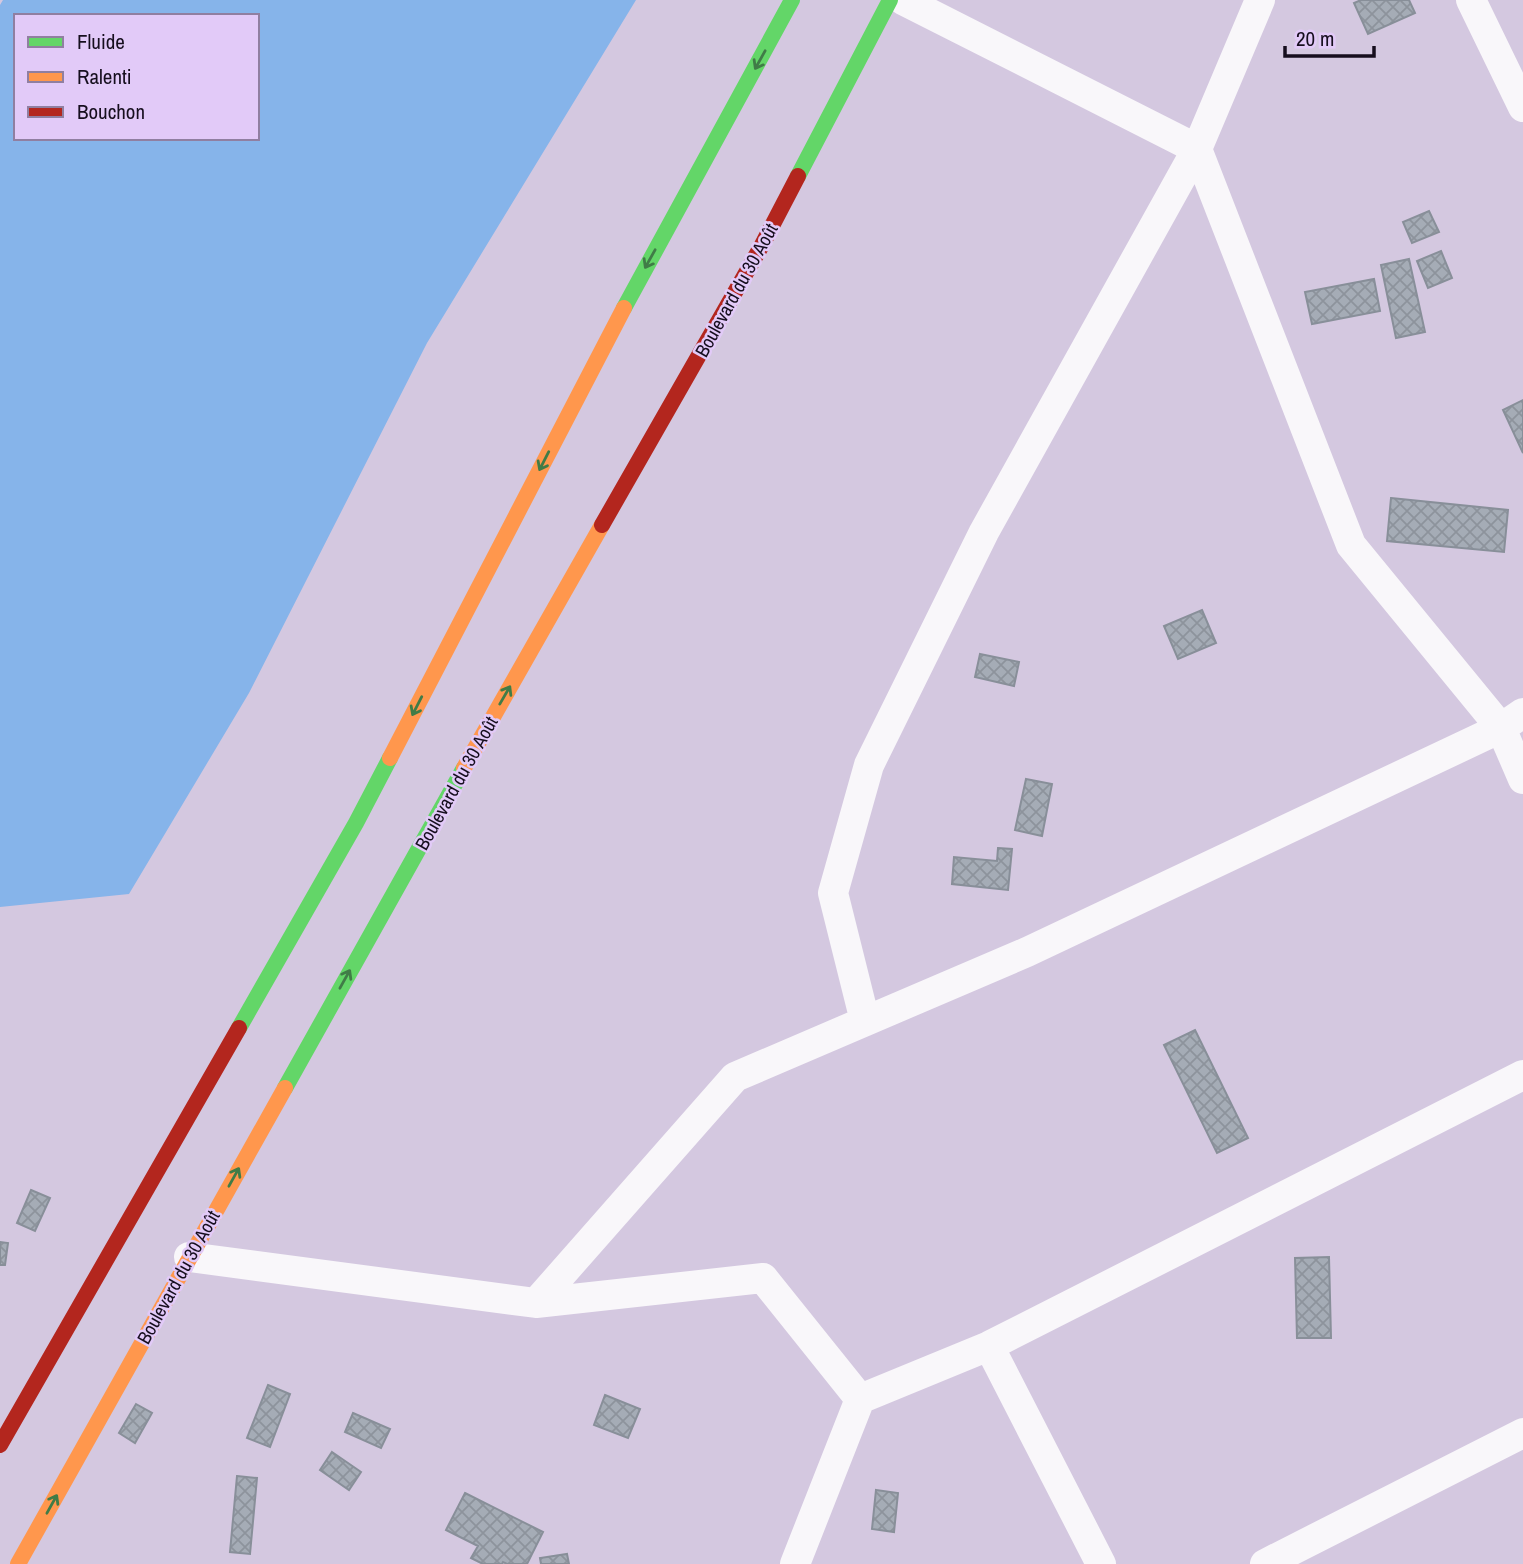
<svg xmlns="http://www.w3.org/2000/svg" width="1523" height="1564" font-family="'Archivo Narrow',sans-serif">
<style>
.water{fill:#86b4ea;fill-rule:evenodd}
.building{fill:url(#building-cross-hatch);stroke:#888f99;stroke-width:2}
.lines{fill:none;stroke-linecap:round;stroke-linejoin:round}
.street{stroke:#f9f7fa;stroke-width:30}
.fast{stroke:#63d668;stroke-width:16}
.slow{stroke:#ff974d;stroke-width:16}
.jam{stroke:#b3261e;stroke-width:16}
.oneway{stroke:#407c47}
.labels{text-anchor:middle;dominant-baseline:central;stroke-width:5;stroke-linejoin:round;paint-order:stroke}
.street-label{font-size:19px;fill:#160e1e;stroke:#e2caf8}
</style>
<defs>
<pattern id="building-cross-hatch" width="8" height="8" patternUnits="userSpaceOnUse" patternTransform="scale(1.75)"><rect width="8" height="8" fill="#a5acb6"/><path d="M0 0l8 8M0 8l8-8" fill="none" stroke="#8d939c"/></pattern>
</defs>
<rect width="100%" height="100%" fill="#d4c8e0"/>
<!-- water -->
<path class="water" d="M3 0H636L427 343 249 693 129 894 0 907V5ZM16 16H257V138H16Z"/>
<!-- building -->
<path class="building" d="M1361 0H1409L1415 13 1368 34 1354 3Z
M1429 211 1439 232 1412 243 1403 222Z
M1441 251 1452 278 1428 288 1417 261Z
M1409 259 1425 332 1396 338 1381 265Z
M1374 279 1380 311 1312 324 1305 292Z
M1523 400V453L1503 410Z
M1391 498 1508 510 1504 552 1387 541Z
M1202 610 1216 643 1178 659 1164 626Z
M980 654 1019 662 1014 686 975 677Z
M1026 779 1052 784 1042 836 1015 830Z
M998 848 1012 849 1008 890 952 884 954 857 997 861Z
M1195 1030 1248 1138 1217 1153 1164 1045Z
M31 1190 50 1198 35 1231 17 1223Z
M0 1242 8 1243 5 1265H0Z
M1329 1257 1331 1338H1297L1295 1258Z
M268 1385 290 1394 270 1447 247 1438Z
M605 1395 640 1409 628 1438 594 1425Z
M136 1404 152 1413 135 1443 119 1433Z
M353 1413 390 1429 381 1448 345 1432Z
M332 1452 361 1472 349 1490 320 1470Z
M237 1476 257 1478 250 1554 230 1552Z
M876 1490 898 1493 894 1532 872 1529Z
M465 1493 543 1532 527 1564H507L503 1562 502 1564H483L471 1558 478 1546 446 1530Z
M567 1554 569 1564H541L540 1558Z"/>
<g class="lines">
<!-- street -->
<path class="street" d="M903 0 1197 149 1351 545 1501 728 1523 779
M1471 0 1523 107
M865 1021 833 893 869 765 984 532 1197 149 1260 0
M189 1257 536 1303 735 1077 1027 952 1501 728 1523 713
M536 1303 763 1278 860 1399 795 1564
M989 1346 1101 1564
M860 1399 989 1346 1523 1075
M1265 1564 1523 1433"/>
<!-- fast -->
<path class="fast" d="M798 176 890 0
M624 308 792 0
M239 1028 356 823 390 758
M285 1088 464 768"/>
<!-- slow -->
<path class="slow" d="M390 758 624 308
M464 768 602 525
M18 1564 285 1088"/>
<!-- jam -->
<path class="jam" d="M602 525 762 245 798 176
M0 1445 239 1028"/>
</g>
<!-- one-way arrows -->
<defs><path id="oneway-shaft" d="M-6 0H5M1.5-3L5.5 0L1.5 3" fill="none" stroke-width="1.6" stroke-linecap="round" stroke-linejoin="round" transform="scale(1.75)"/></defs>
<g class="oneway">
<use href="#oneway-shaft" transform="translate(760 60) rotate(119)"/>
<use href="#oneway-shaft" transform="translate(650 259) rotate(119)"/>
<use href="#oneway-shaft" transform="translate(544 461) rotate(117)"/>
<use href="#oneway-shaft" transform="translate(505 695) rotate(-60)"/>
<use href="#oneway-shaft" transform="translate(417 706) rotate(117)"/>
<use href="#oneway-shaft" transform="translate(345 979) rotate(-61)"/>
<use href="#oneway-shaft" transform="translate(234 1177) rotate(-61)"/>
<use href="#oneway-shaft" transform="translate(52 1504) rotate(-61)"/>
</g>
<g class="labels">
<!-- street labels -->
<g class="street-label">
<text transform="translate(736 290) rotate(-61)">Boulevard du 30 Août</text>
<text transform="translate(456 783) rotate(-61)">Boulevard du 30 Août</text>
<text transform="translate(178 1277) rotate(-61)">Boulevard du 30 Août</text>
</g>
</g>
<!-- legend -->
<rect x="14" y="14" width="245" height="126" fill="#e2caf8" stroke="#907fa1" stroke-width="2"/>
<rect x="28" y="37" width="35" height="10" fill="#63d668" stroke="#907fa1" stroke-width="2"/>
<text x="77" y="49" font-size="21" fill="#160e1e">Fluide</text>
<rect x="28" y="72" width="35" height="10" fill="#ff974d" stroke="#907fa1" stroke-width="2"/>
<text x="77" y="84" font-size="21" fill="#160e1e">Ralenti</text>
<rect x="28" y="107" width="35" height="10" fill="#b3261e" stroke="#907fa1" stroke-width="2"/>
<text x="77" y="119" font-size="21" fill="#160e1e">Bouchon</text>
<!-- scale -->
<path d="M1285 46v10h89v-10" fill="none" stroke="#160e1e" stroke-width="3.5"/>
<text x="1296" y="46" font-size="21" fill="#160e1e" stroke="#e2caf8" stroke-width="5" paint-order="stroke">20 m</text>
</svg>
